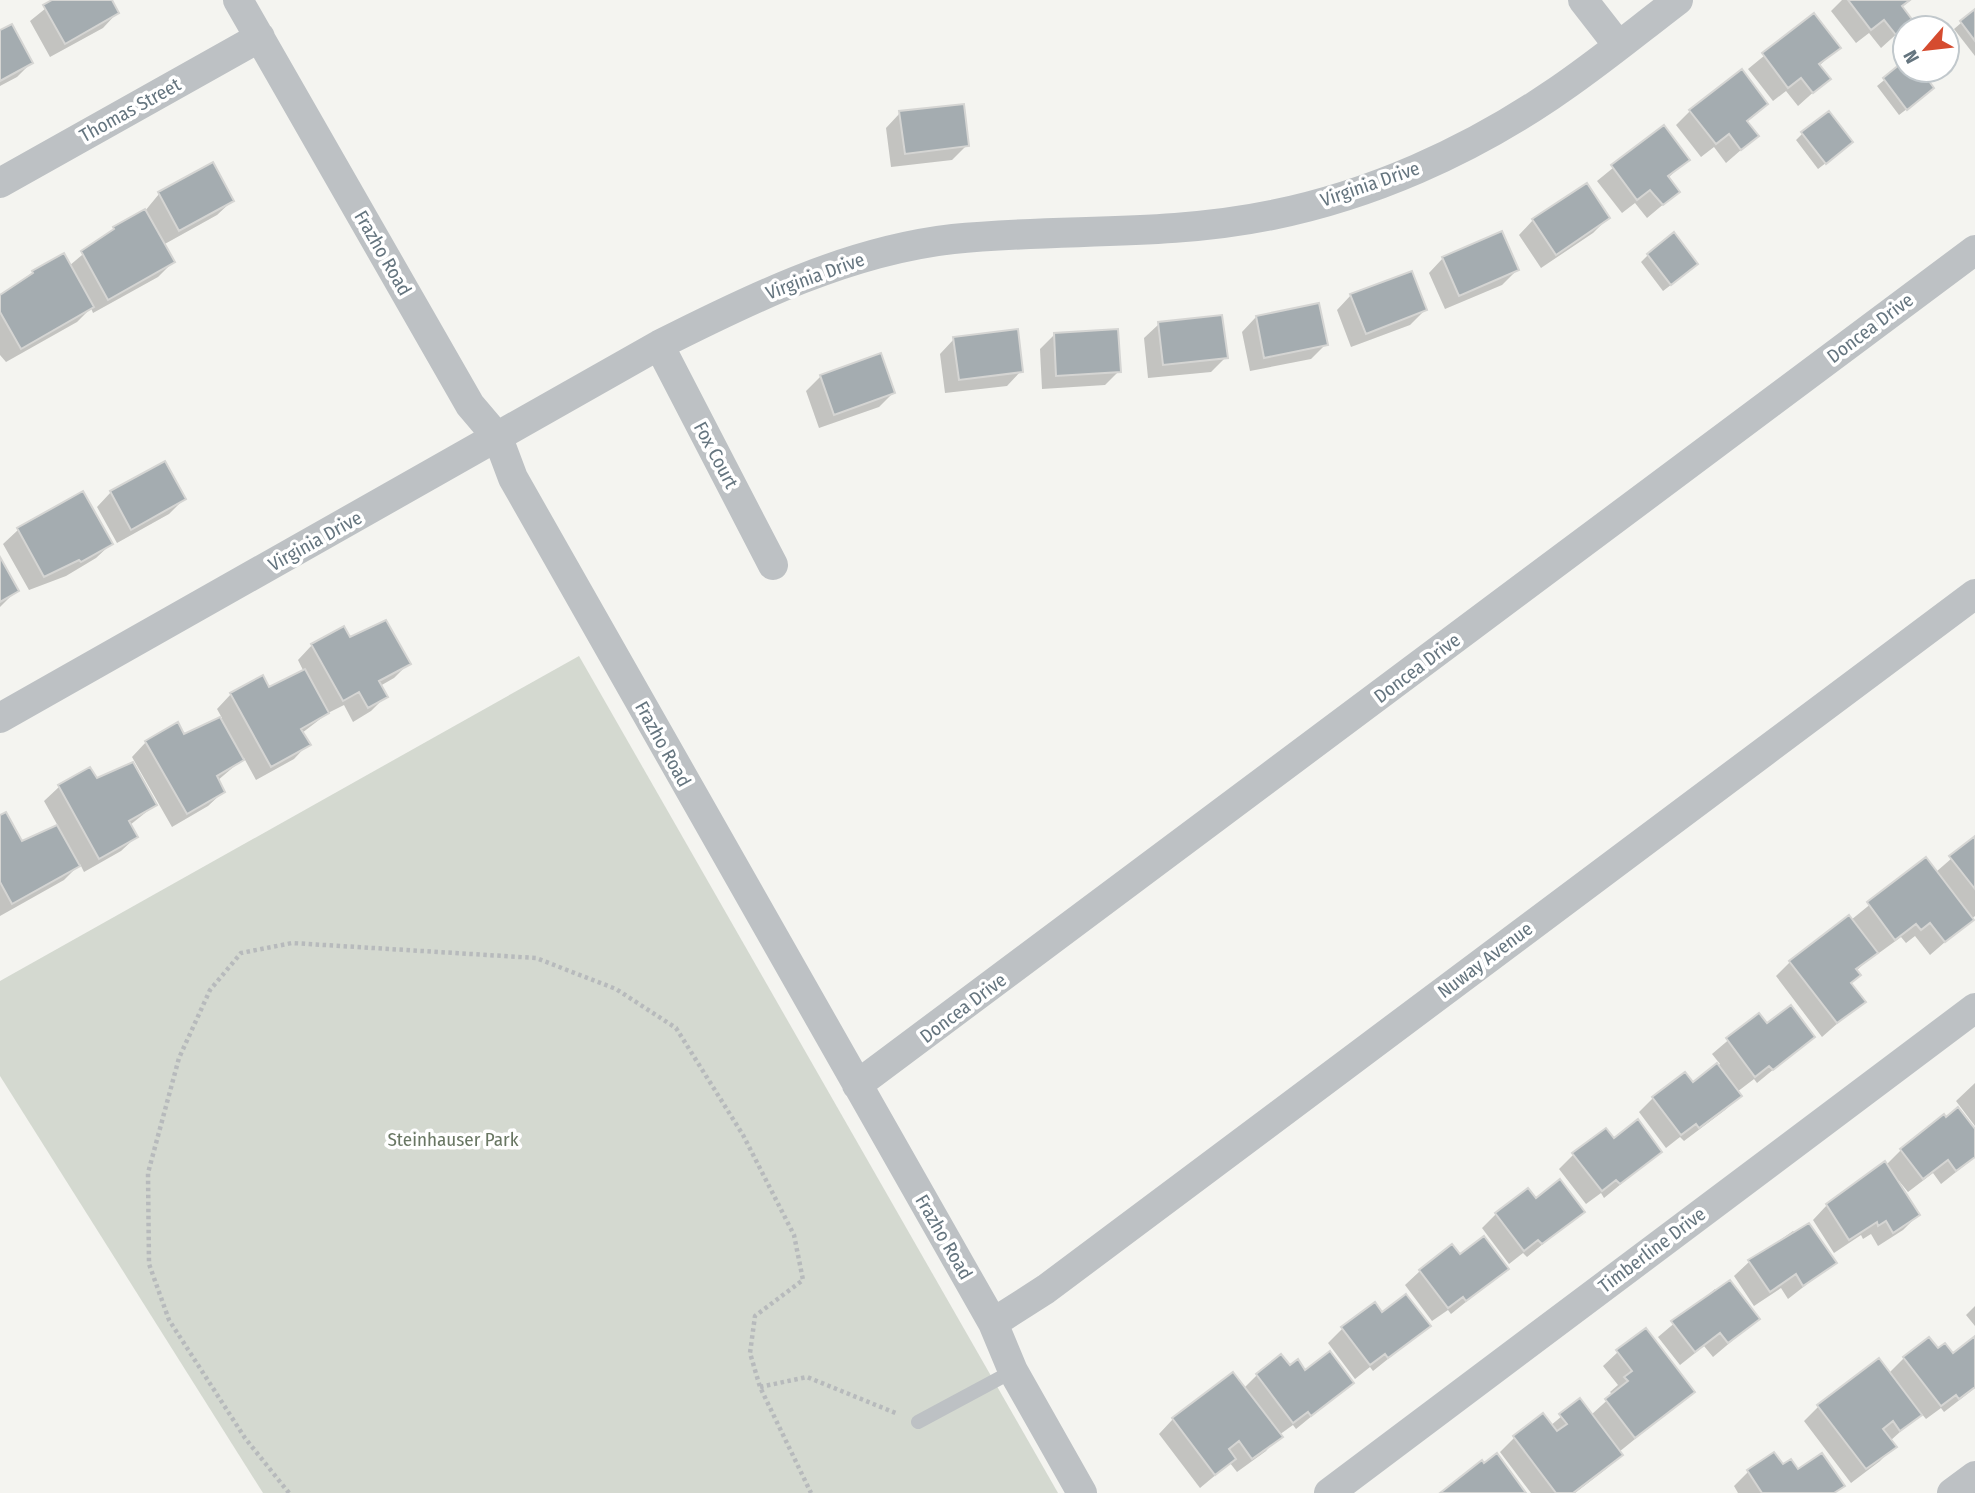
<svg xmlns="http://www.w3.org/2000/svg" width="1975" height="1493" font-family="'Fira Sans Condensed',sans-serif">
<style>
.green{fill:#d4d9d0}
.shadow{fill:#0003}
.building{fill:#a4acb0;stroke:#d5d5d3;stroke-width:2}
.lines{fill:none;stroke-linecap:round;stroke-linejoin:round}
.path{stroke:#b7babc;stroke-width:4.5;stroke-dasharray:3.5 3.5;stroke-linecap:butt}
.lane{stroke:#bdc1c4;stroke-width:14}
.street{stroke:#bdc1c4;stroke-width:30}
.labels{text-anchor:middle;dominant-baseline:central;stroke-width:7;stroke-linejoin:round;paint-order:stroke}
.street-label{font-size:19px;fill:#65757f;stroke:#fff}
.park-label{font-size:19px;fill:#697763;stroke:#fff}
</style>
<rect width="100%" height="100%" fill="#f4f4f0"/>
<!-- green -->
<path class="green" d="M579 656 1058 1493H263L0 1076V981Z"/>
<!-- shadow -->
<path class="shadow" d="M56 0H110L117 13 103 28 50 57 30 21Z
M1842 0H1911L1901 8 1911 21 1881 48 1869 33 1856 43 1831 11Z
M1975 11V56L1954 29Z
M1814 15 1839 47 1819 66 1828 79 1798 106 1786 91 1773 101 1748 69Z
M0 32 31 63 17 77 0 86Z
M1905 63V70H1919L1925 95 1899 115 1877 86Z
M1766 104 1746 123 1757 136 1726 163 1714 147 1701 157 1676 125 1690 111Z
M900 113 967 145 952 160 891 167 886 128Z
M1663 127 1688 159 1668 178 1678 192 1647 218 1635 203 1622 213 1597 181Z
M1802 134 1844 149 1818 169 1796 140Z
M212 165 232 201 217 215 163 245 173 262 158 277 93 313 91 308 77 322 6 362 0 355V297L33 272 63 255 69 266 114 228 145 211 159 194Z
M1608 218 1593 233 1541 268 1519 235 1533 220Z
M1648 255 1689 271 1663 291 1641 262Z
M1443 258 1517 270 1502 285 1445 309 1429 273Z
M1351 295 1425 310 1410 325 1351 347 1337 310Z
M1256 317 1326 344 1311 359 1250 371 1242 332Z
M1159 324 1226 357 1211 372 1148 378 1144 338Z
M1054 335 1119 371 1105 385 1042 389 1040 349Z
M954 339 1021 371 1007 386 945 393 940 354Z
M821 376 893 393 879 407 819 428 806 391Z
M111 492 184 499 169 514 117 543 97 507Z
M82 493 111 544 96 558 66 576 29 590 3 544 18 530Z
M0 561 16 591 0 607Z
M350 639 408 664 394 678 380 686 386 696 371 711 353 722 344 705 328 713 302 733 308 744 294 759 256 780 244 758 217 781 223 792 208 806 172 827 132 757 146 742 184 736 222 718 217 709 231 694 268 689 304 672 298 660 312 645Z
M89 769 96 781 155 805 130 825 136 837 121 851 84 872 80 864 64 880 0 916V817L21 844 58 826 44 801 59 787Z
M1975 838V916L1930 955 1915 936 1906 943 1901 937 1879 953 1877 951 1856 971 1850 984 1863 1001 1822 1037 1776 976 1790 962 1851 920 1926 859 1936 872Z
M1758 1015 1767 1026 1813 1037 1757 1083 1754 1079 1737 1092 1740 1096 1725 1110 1684 1141 1680 1137 1666 1148 1639 1112 1653 1098 1693 1084 1720 1064 1712 1054Z
M1975 1083V1126L1956 1101Z
M1975 1132V1157L1941 1184 1933 1173 1908 1192 1899 1181 1897 1183 1918 1215 1903 1230 1878 1246 1871 1234 1863 1239 1861 1235 1834 1253 1813 1220 1827 1205 1886 1165 1901 1150Z
M1614 1140 1660 1152 1604 1198 1601 1193 1586 1204 1559 1169 1574 1154Z
M1536 1200 1582 1212 1527 1257 1523 1253 1509 1264 1482 1228 1496 1214Z
M1793 1231 1834 1263 1788 1299 1781 1288 1754 1306 1734 1276 1749 1262Z
M1460 1257 1507 1269 1451 1314 1448 1310 1432 1321 1405 1285 1420 1271Z
M1715 1289 1758 1319 1713 1357 1704 1346 1680 1365 1658 1337Z
M1975 1306V1326L1966 1315Z
M1382 1315 1429 1326 1373 1371 1370 1367 1355 1379 1328 1343 1343 1328Z
M1975 1338V1388L1944 1412 1941 1408 1926 1419 1921 1413 1890 1441 1894 1446 1880 1461 1851 1483 1804 1421 1819 1406 1888 1374 1904 1358 1938 1351 1953 1355Z
M1618 1352 1693 1392 1619 1452 1621 1455 1606 1469 1575 1493H1531L1500 1452 1514 1438 1550 1426 1580 1401 1591 1415 1613 1395 1610 1392 1618 1385 1603 1366Z
M1290 1368 1352 1383 1296 1429 1293 1425 1279 1435 1266 1451 1237 1472 1230 1463 1200 1488 1159 1434 1173 1419 1244 1388 1257 1375Z
M1782 1466 1797 1472 1842 1486 1835 1493H1738L1734 1486 1748 1472Z"/>
<!-- building -->
<path class="building" d="M52 0H112L119 13 65 44 43 5Z
M1848 0H1910L1902 6 1914 22 1896 35 1884 20 1871 30Z
M1975 9V41L1960 21Z
M1814 13 1841 48 1819 64 1831 79 1813 93 1801 78 1788 88 1762 53Z
M12 24 33 63 0 81V30Z
M1905 60V70H1921L1934 88 1907 110 1883 78Z
M1742 69 1768 104 1747 121 1759 136 1741 150 1729 134 1716 144 1689 110Z
M964 104 969 146 905 154 899 111Z
M1829 111 1853 142 1826 164 1801 132Z
M1664 125 1690 160 1668 176 1680 192 1663 205 1650 190 1637 200 1611 165Z
M213 162 234 201 179 231 158 192Z
M1587 183 1610 218 1556 255 1532 219Z
M145 209 175 262 108 300 81 251 114 229 113 227Z
M1502 231 1519 270 1459 296 1442 257Z
M1674 232 1698 264 1671 285 1647 254Z
M64 253 94 307 21 349 0 312V295L33 273 32 271Z
M1412 271 1427 310 1366 334 1350 294Z
M1319 303 1328 345 1264 358 1256 316Z
M1222 315 1228 358 1163 365 1158 322Z
M1018 329 1023 372 959 380 953 337Z
M1118 329 1121 372 1056 376 1054 333Z
M881 353 895 393 834 415 820 375Z
M165 461 186 499 131 530 110 491Z
M83 491 113 544 81 562 79 560 44 577 17 528Z
M0 557 19 591 0 602Z
M386 620 411 664 379 681 388 697 368 708 359 692 343 701 311 644 344 626 350 637Z
M305 669 329 713 301 729 311 745 271 767 230 693 263 675 269 687Z
M220 717 244 760 217 776 225 792 187 814 145 741 178 722 184 734Z
M133 762 157 805 129 821 138 837 99 859 58 785 90 767 97 778Z
M6 812 22 841 57 825 80 866 12 904 0 882V815Z
M1975 836V889L1949 856Z
M1926 857 1974 920 1945 942 1930 923 1921 930 1916 924 1895 940 1867 902Z
M1849 915 1878 953 1856 969 1861 975 1851 983 1866 1002 1837 1023 1789 961Z
M1791 1005 1815 1037 1773 1070 1769 1066 1755 1077 1726 1038 1759 1013 1767 1023Z
M1717 1063 1742 1096 1699 1128 1696 1124 1681 1135 1652 1097 1685 1072 1693 1082Z
M1958 1107 1975 1129V1157L1956 1171 1948 1160 1923 1179 1900 1149 1944 1114 1946 1117Z
M1638 1119 1662 1152 1620 1184 1616 1180 1602 1191 1572 1153 1606 1128 1614 1138Z
M1885 1161 1920 1215 1893 1233 1886 1221 1878 1226 1877 1222 1849 1240 1826 1204Z
M1560 1179 1585 1212 1542 1244 1538 1240 1524 1251 1495 1213 1528 1188 1536 1198Z
M1809 1223 1837 1263 1803 1286 1796 1274 1770 1292 1748 1260Z
M1484 1236 1509 1269 1466 1301 1463 1297 1448 1308 1419 1270 1452 1244 1460 1254Z
M1730 1280 1760 1319 1728 1343 1720 1333 1695 1352 1671 1321Z
M1406 1294 1431 1326 1388 1358 1385 1354 1370 1365 1341 1327 1375 1302 1382 1312Z
M1646 1328 1695 1392 1635 1438 1605 1399 1628 1381 1624 1377 1632 1371 1616 1350Z
M1975 1336V1387L1959 1399 1956 1395 1941 1406 1903 1357 1929 1337 1938 1348 1945 1343 1953 1353Z
M1330 1351 1354 1383 1311 1416 1308 1412 1293 1423 1256 1374 1281 1354 1290 1365 1298 1359 1305 1370Z
M1879 1358 1922 1415 1900 1431 1893 1421 1883 1429 1897 1447 1866 1469 1817 1405Z
M1233 1372 1283 1437 1252 1459 1239 1441 1229 1449 1236 1459 1215 1475 1172 1418Z
M1580 1398 1623 1455 1573 1493H1556L1513 1436 1543 1413 1557 1431 1567 1424 1559 1414Z
M1774 1452 1783 1464 1791 1459 1798 1469 1822 1453 1845 1486 1834 1493H1762L1747 1470Z
M1497 1453 1526 1493H1440L1482 1460 1484 1463Z"/>
<g class="lines">
<!-- path -->
<path class="path" d="M760 1387 807 1377 898 1414
M289 1493 245 1438 169 1320 149 1264 148 1173 179 1058 210 990 241 953 292 943 536 958 616 989 676 1028 743 1135 794 1235 803 1280 755 1316 750 1353 760 1387 811 1493"/>
<!-- lane -->
<path class="lane" d="M918 1422 1013 1371"/>
<!-- street -->
<path class="street" d="M238 0 470 405 498 438 513 478 993 1323 1013 1371 1082 1493
M1583 0 1618 45
M0 183 260 37
M659 345 773 565
M0 718 659 345C752 298 848 251 953 239 1061 228 1166 237 1272 215 1371 195 1467 152 1550 96 1594 67 1636 32 1678 0
M857 1085 1975 250
M993 1323 1046 1289 1975 594
M1329 1493 1975 1008
M1952 1493 1975 1476"/>
</g>
<g class="labels">
<!-- street labels -->
<g class="street-label">
<text transform="translate(130 110) rotate(-29)">Thomas Street</text>
<text transform="translate(1370 184) rotate(-19)">Virginia Drive</text>
<text transform="translate(383 253) rotate(60)">Frazho Road</text>
<text transform="translate(815 276) rotate(-20)">Virginia Drive</text>
<text transform="translate(1870 328) rotate(-37)">Doncea Drive</text>
<text transform="translate(716 455) rotate(62)">Fox Court</text>
<text transform="translate(315 541) rotate(-29)">Virginia Drive</text>
<text transform="translate(1417 668) rotate(-37)">Doncea Drive</text>
<text transform="translate(663 744) rotate(61)">Frazho Road</text>
<text transform="translate(1485 960) rotate(-37)">Nuway Avenue</text>
<text transform="translate(963 1008) rotate(-37)">Doncea Drive</text>
<text transform="translate(944 1237) rotate(60)">Frazho Road</text>
<text transform="translate(1652 1250) rotate(-37)">Timberline Drive</text>
</g>
<!-- park labels -->
<g class="park-label">
<text x="453" y="1139">Steinhauser Park</text>
</g>
</g>
<!-- north arrow -->
<g transform="translate(1926 49) rotate(242)"><circle r="33" fill="#ffffff" stroke="#c1c8cc" stroke-width="2"/>
<path d="M0-5L12 26L0 18L-12 26Z" fill="#d54b2f"/>
<text y="-10" font-size="19" font-weight="bold" text-anchor="middle" fill="#65757f">N</text>
</g>
</svg>
